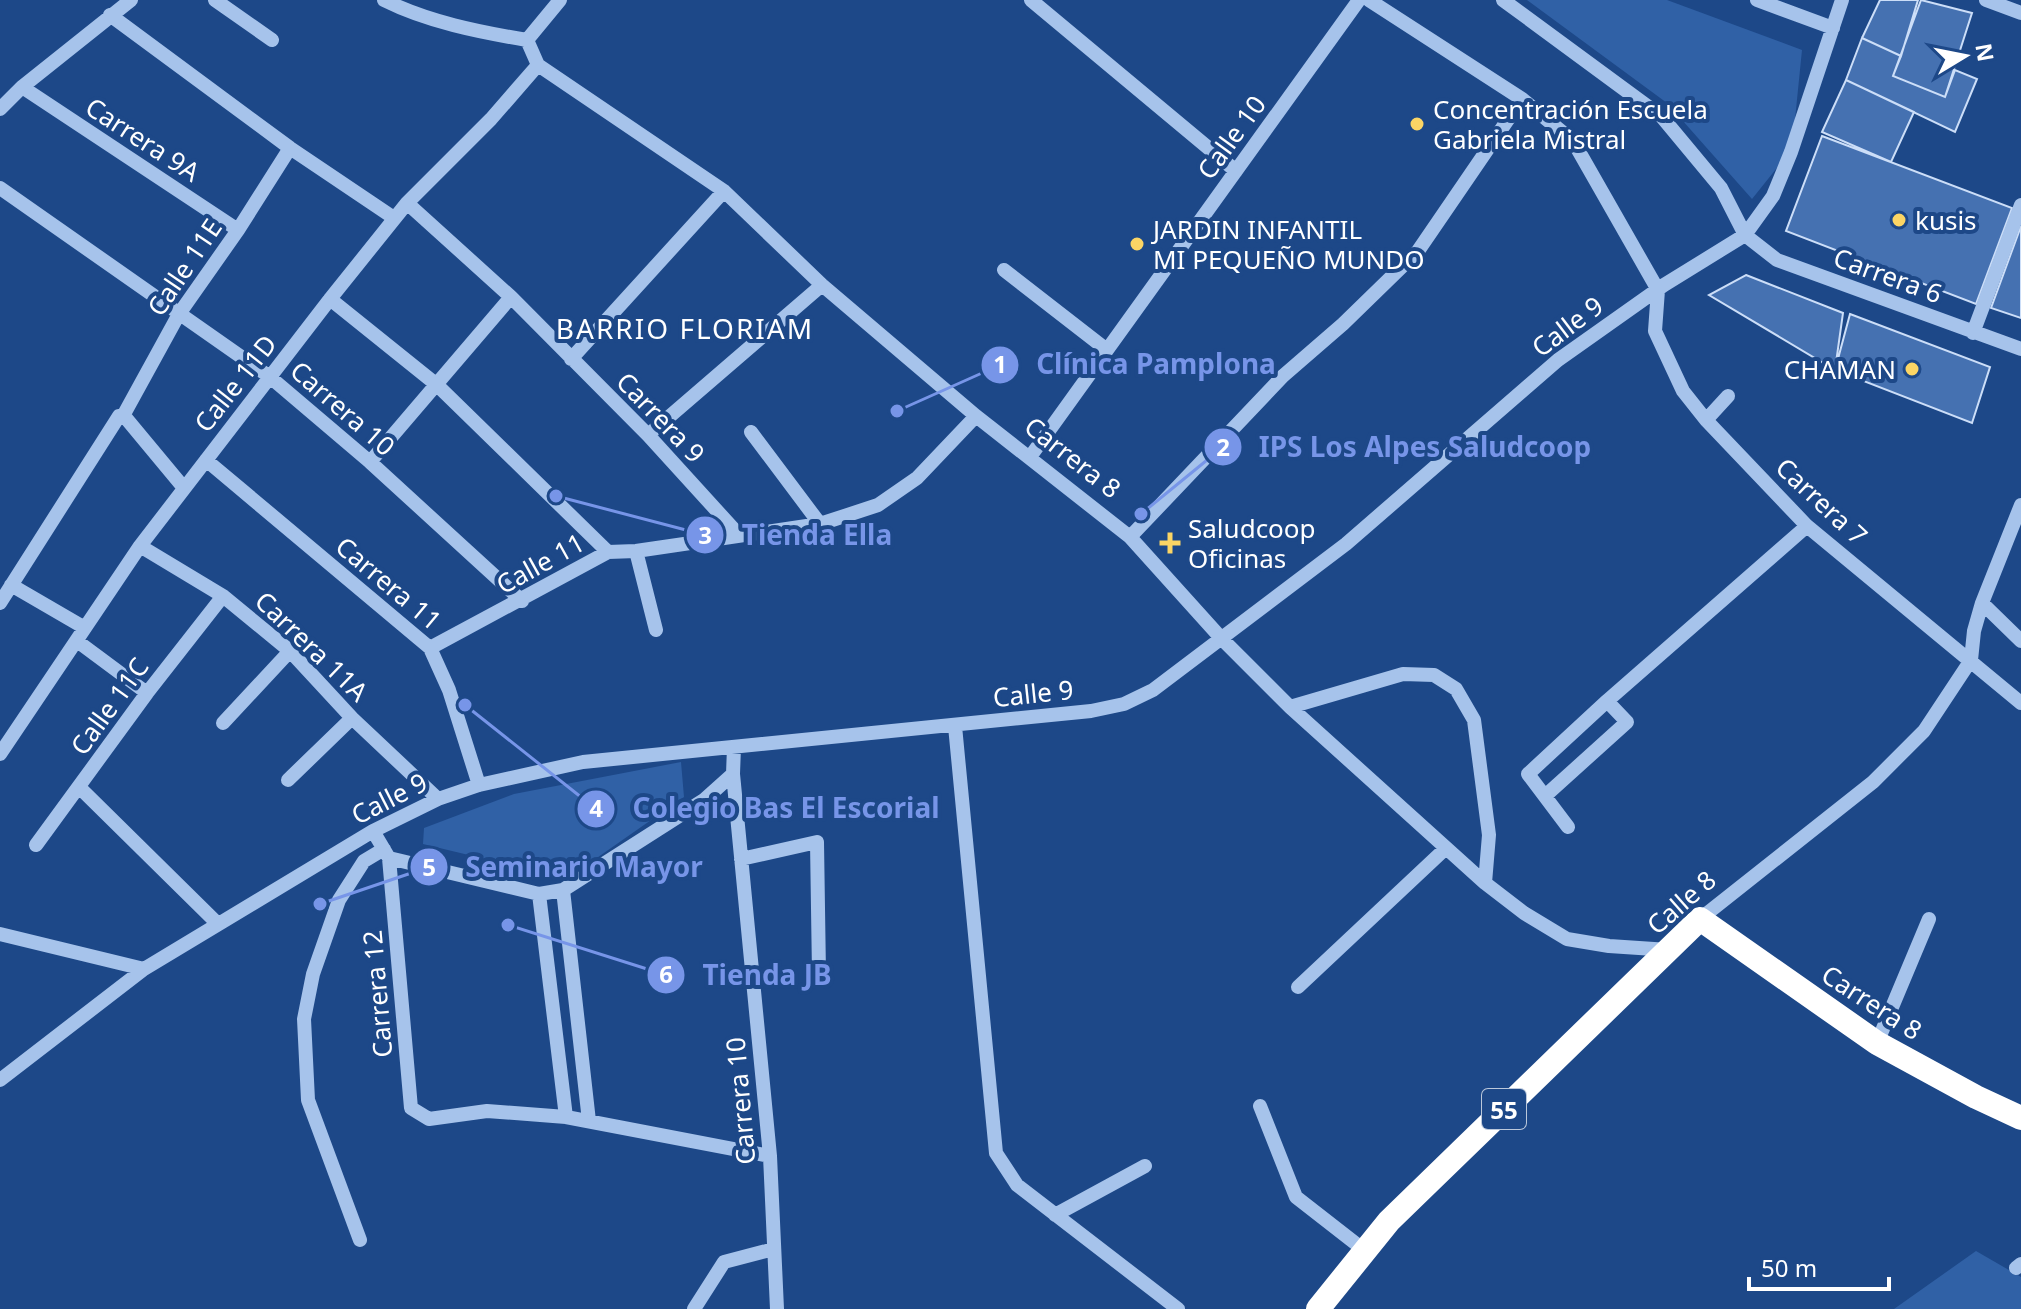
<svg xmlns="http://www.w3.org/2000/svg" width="2021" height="1309" font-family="'Noto Sans',sans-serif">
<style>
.green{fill:#3061a6}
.building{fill:#4571b1;stroke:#ccdef8;stroke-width:2}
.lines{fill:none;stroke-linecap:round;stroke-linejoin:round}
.minor{stroke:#a6c3eb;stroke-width:14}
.highway{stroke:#fff;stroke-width:24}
.poi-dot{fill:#fbd565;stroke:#1d4888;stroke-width:3}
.labels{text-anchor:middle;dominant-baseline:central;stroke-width:8;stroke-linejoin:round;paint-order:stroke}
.shield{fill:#1d4888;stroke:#bbc8db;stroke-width:2}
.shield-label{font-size:24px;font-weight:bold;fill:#fff}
.poi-label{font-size:26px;fill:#fff;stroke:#1d4888;text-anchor:start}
.street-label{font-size:26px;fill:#fff;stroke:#1d4888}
.neighbourhood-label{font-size:28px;letter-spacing:2px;fill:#fff;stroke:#1d4888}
.leader{fill:none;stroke:#7795e8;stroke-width:3}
.callout-dot{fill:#7795e8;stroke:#1d4888;stroke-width:3}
.mark-label{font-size:24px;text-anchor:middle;font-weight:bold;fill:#fff}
.callout-label{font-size:28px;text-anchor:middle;font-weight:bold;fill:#7795e8;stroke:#1d4888;stroke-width:8;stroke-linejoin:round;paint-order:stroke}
</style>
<rect width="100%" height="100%" fill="#1d4888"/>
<!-- green -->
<path class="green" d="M1527 0H1667L1802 50 1792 149 1752 199 1667 103Z
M681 762 684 797 581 869 535 871 423 844 424 828 514 794Z
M1976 1251 2021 1277V1309H1894Z"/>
<!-- building -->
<path class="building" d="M1880 0H1918L1901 56 1862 38Z
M1921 0 1972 13 1945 97 1893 76Z
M1862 38 1901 56 1893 76 1945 97 1955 70 1977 79 1955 132 1846 80Z
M1846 80 1914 112 1891 162 1822 132Z
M1822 136 2012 208 1976 304 1786 231Z
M2021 226V318L1991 308Z
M1746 275 1843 313 1835 370 1709 295Z
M1850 314 1990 367 1972 423 1835 370Z"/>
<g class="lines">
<!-- minor -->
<path class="minor" d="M215 0 272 40
M384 0C428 22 479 32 527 40
M1031 0 1236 171
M1369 0 1522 99 1573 141 1658 290 1655 331 1683 391 1706 420 1807 526 2021 703
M1503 0 1662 117 1721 188 1745 235 1777 260 2021 349
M1757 0 1833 28
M1986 0 2021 13
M110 15 290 148 394 218
M527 40 538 65 724 191 822 285 976 416 1130 537 1221 638 1290 707 1485 883 1524 913 1567 939 1609 946 1669 950
M527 40 560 0
M22 87 238 230
M0 109 22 87 131 0
M0 188 270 377 370 462 522 601
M407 203 511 297 648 435 739 535
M1004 270 1107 350
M330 299 437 385 608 552
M1973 333 2021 205
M571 359 724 191
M123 416 179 314 238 230 290 148
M1706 420 1728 396
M751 432 820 524
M648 435 822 285
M1030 457 1359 0
M206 460 430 648 449 690 479 785
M370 462 511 297
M1130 537 1283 376 1343 324 1418 251 1522 99
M140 546 223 596 290 651 352 718 438 799
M636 551 656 630
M11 585 85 628
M0 603 119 416 125 417 184 488
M1982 603 2021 641
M77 641 147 693
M430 648 608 552 636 551 820 524 878 505 917 478 976 416
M1290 707 1403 674 1434 675 1456 689 1474 720 1489 835 1485 883
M223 723 290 651
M955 726 996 1153 1017 1185 1178 1309
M734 747 733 774 770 1156 777 1309
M0 754 140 546 330 299 407 203 491 119 538 65
M288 780 352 718
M79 787 218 924
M1545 796 1627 722 1607 701
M1568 827 1528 774 1607 701 1807 526
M373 831 389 858 411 1108 429 1119 487 1111 566 1117 770 1156
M36 845 147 693 223 596
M389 858 539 894 563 890 704 800 733 774
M741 859 817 842 819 974
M563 890 589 1121
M539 894 566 1117
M1700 919 1873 782 1924 731 1971 660 1974 631 1982 603 2021 505
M0 934 144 969
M1298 987 1445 849
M1877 1043 1929 919
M0 1080 144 969 373 831 438 799 479 785 583 762 1091 711 1124 704 1153 690 1346 544 1558 360 1664 285 1745 235 1773 196 1791 152 1842 0
M1260 1106 1296 1197 1364 1250
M1055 1215 1145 1166
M360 1240 308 1100 304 1019 313 974 339 900 364 861 384 849
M2016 1268 2021 1264
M694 1309 724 1262 774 1249"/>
<!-- highway -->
<path class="highway" d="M1318 1309 1389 1221 1700 919 1877 1043 1976 1097 2021 1118"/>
</g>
<!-- markers -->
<g class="poi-dot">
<circle cx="1417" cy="124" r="8"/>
<circle cx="1899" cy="220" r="8"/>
<circle cx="1137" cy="244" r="8"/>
<circle cx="1912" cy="369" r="8"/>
<path d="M1166 531h8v8h8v8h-8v8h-8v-8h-8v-8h8z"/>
</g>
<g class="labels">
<!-- shield labels -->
<rect class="shield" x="1482" y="1089" width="44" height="40" rx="6"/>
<g class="shield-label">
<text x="1504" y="1109">55</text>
</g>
<!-- poi labels -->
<g class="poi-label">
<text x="1433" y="109">Concentración Escuela<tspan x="1433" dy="30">Gabriela Mistral</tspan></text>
<text x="1915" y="220">kusis</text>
<text x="1153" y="229">JARDIN INFANTIL<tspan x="1153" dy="30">MI PEQUEÑO MUNDO</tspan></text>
<text x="1896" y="369" text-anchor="end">CHAMAN</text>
<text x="1188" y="528">Saludcoop<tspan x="1188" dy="30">Oficinas</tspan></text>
</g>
<!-- street labels -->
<g class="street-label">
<text transform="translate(1231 137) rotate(-54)">Calle 10</text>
<text transform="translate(143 139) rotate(33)">Carrera 9A</text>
<text transform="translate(184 267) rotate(-56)">Calle 11E</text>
<text transform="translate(1888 275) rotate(20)">Carrera 6</text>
<text transform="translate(1567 326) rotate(-37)">Calle 9</text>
<text transform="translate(235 383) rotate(-52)">Calle 11D</text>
<text transform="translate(343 408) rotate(41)">Carrera 10</text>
<text transform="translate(661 417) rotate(46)">Carrera 9</text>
<text transform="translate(1073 457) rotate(38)">Carrera 8</text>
<text transform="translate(1822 501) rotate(43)">Carrera 7</text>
<text transform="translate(540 563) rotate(-29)">Calle 11</text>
<text transform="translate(389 583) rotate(40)">Carrera 11</text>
<text transform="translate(312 646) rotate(44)">Carrera 11A</text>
<text transform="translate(1033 693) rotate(-6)">Calle 9</text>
<text transform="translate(109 706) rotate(-54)">Calle 11C</text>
<text transform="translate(389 798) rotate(-27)">Calle 9</text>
<text transform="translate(1681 902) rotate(-41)">Calle 8</text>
<text transform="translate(377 994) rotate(-95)">Carrera 12</text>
<text transform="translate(1872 1002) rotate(33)">Carrera 8</text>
<text transform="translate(740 1101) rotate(-95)">Carrera 10</text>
</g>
<!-- neighbourhood labels -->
<g class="neighbourhood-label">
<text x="685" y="328">BARRIO FLORIAM</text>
</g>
</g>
<!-- callouts -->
<path class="leader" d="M897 411L1000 365M1141 514L1223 447M556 496L705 535M465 705L596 809M320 904L429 867M508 925L666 975"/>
<g class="callout-dot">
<circle cx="897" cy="411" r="8"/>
<circle cx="1141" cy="514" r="8"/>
<circle cx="556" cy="496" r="8"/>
<circle cx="465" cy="705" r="8"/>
<circle cx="320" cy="904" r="8"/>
<circle cx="508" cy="925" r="8"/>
<circle cx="1000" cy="365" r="20"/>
<circle cx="1223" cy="447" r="20"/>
<circle cx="705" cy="535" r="20"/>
<circle cx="596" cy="809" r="20"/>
<circle cx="429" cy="867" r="20"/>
<circle cx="666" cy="975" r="20"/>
</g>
<g class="mark-label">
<text x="1000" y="373">1</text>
<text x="1223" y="456">2</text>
<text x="705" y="544">3</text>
<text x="596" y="817">4</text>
<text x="429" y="876">5</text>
<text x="666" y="983">6</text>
</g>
<g class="callout-label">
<text x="1156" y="374">Clínica Pamplona</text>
<text x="1425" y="457">IPS Los Alpes Saludcoop</text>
<text x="817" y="545">Tienda Ella</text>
<text x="786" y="818">Colegio Bas El Escorial</text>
<text x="584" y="877">Seminario Mayor</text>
<text x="767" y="985">Tienda JB</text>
</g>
<!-- north arrow -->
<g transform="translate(1965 56) rotate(80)" stroke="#1d4888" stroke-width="6" paint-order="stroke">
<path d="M0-6L14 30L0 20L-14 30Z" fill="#ffffff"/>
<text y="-12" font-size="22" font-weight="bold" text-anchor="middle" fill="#ffffff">N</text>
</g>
<!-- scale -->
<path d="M1749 1277v12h140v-12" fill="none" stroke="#ffffff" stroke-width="4"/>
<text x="1761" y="1277" font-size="24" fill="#ffffff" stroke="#1d4888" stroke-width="6" paint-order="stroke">50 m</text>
</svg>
